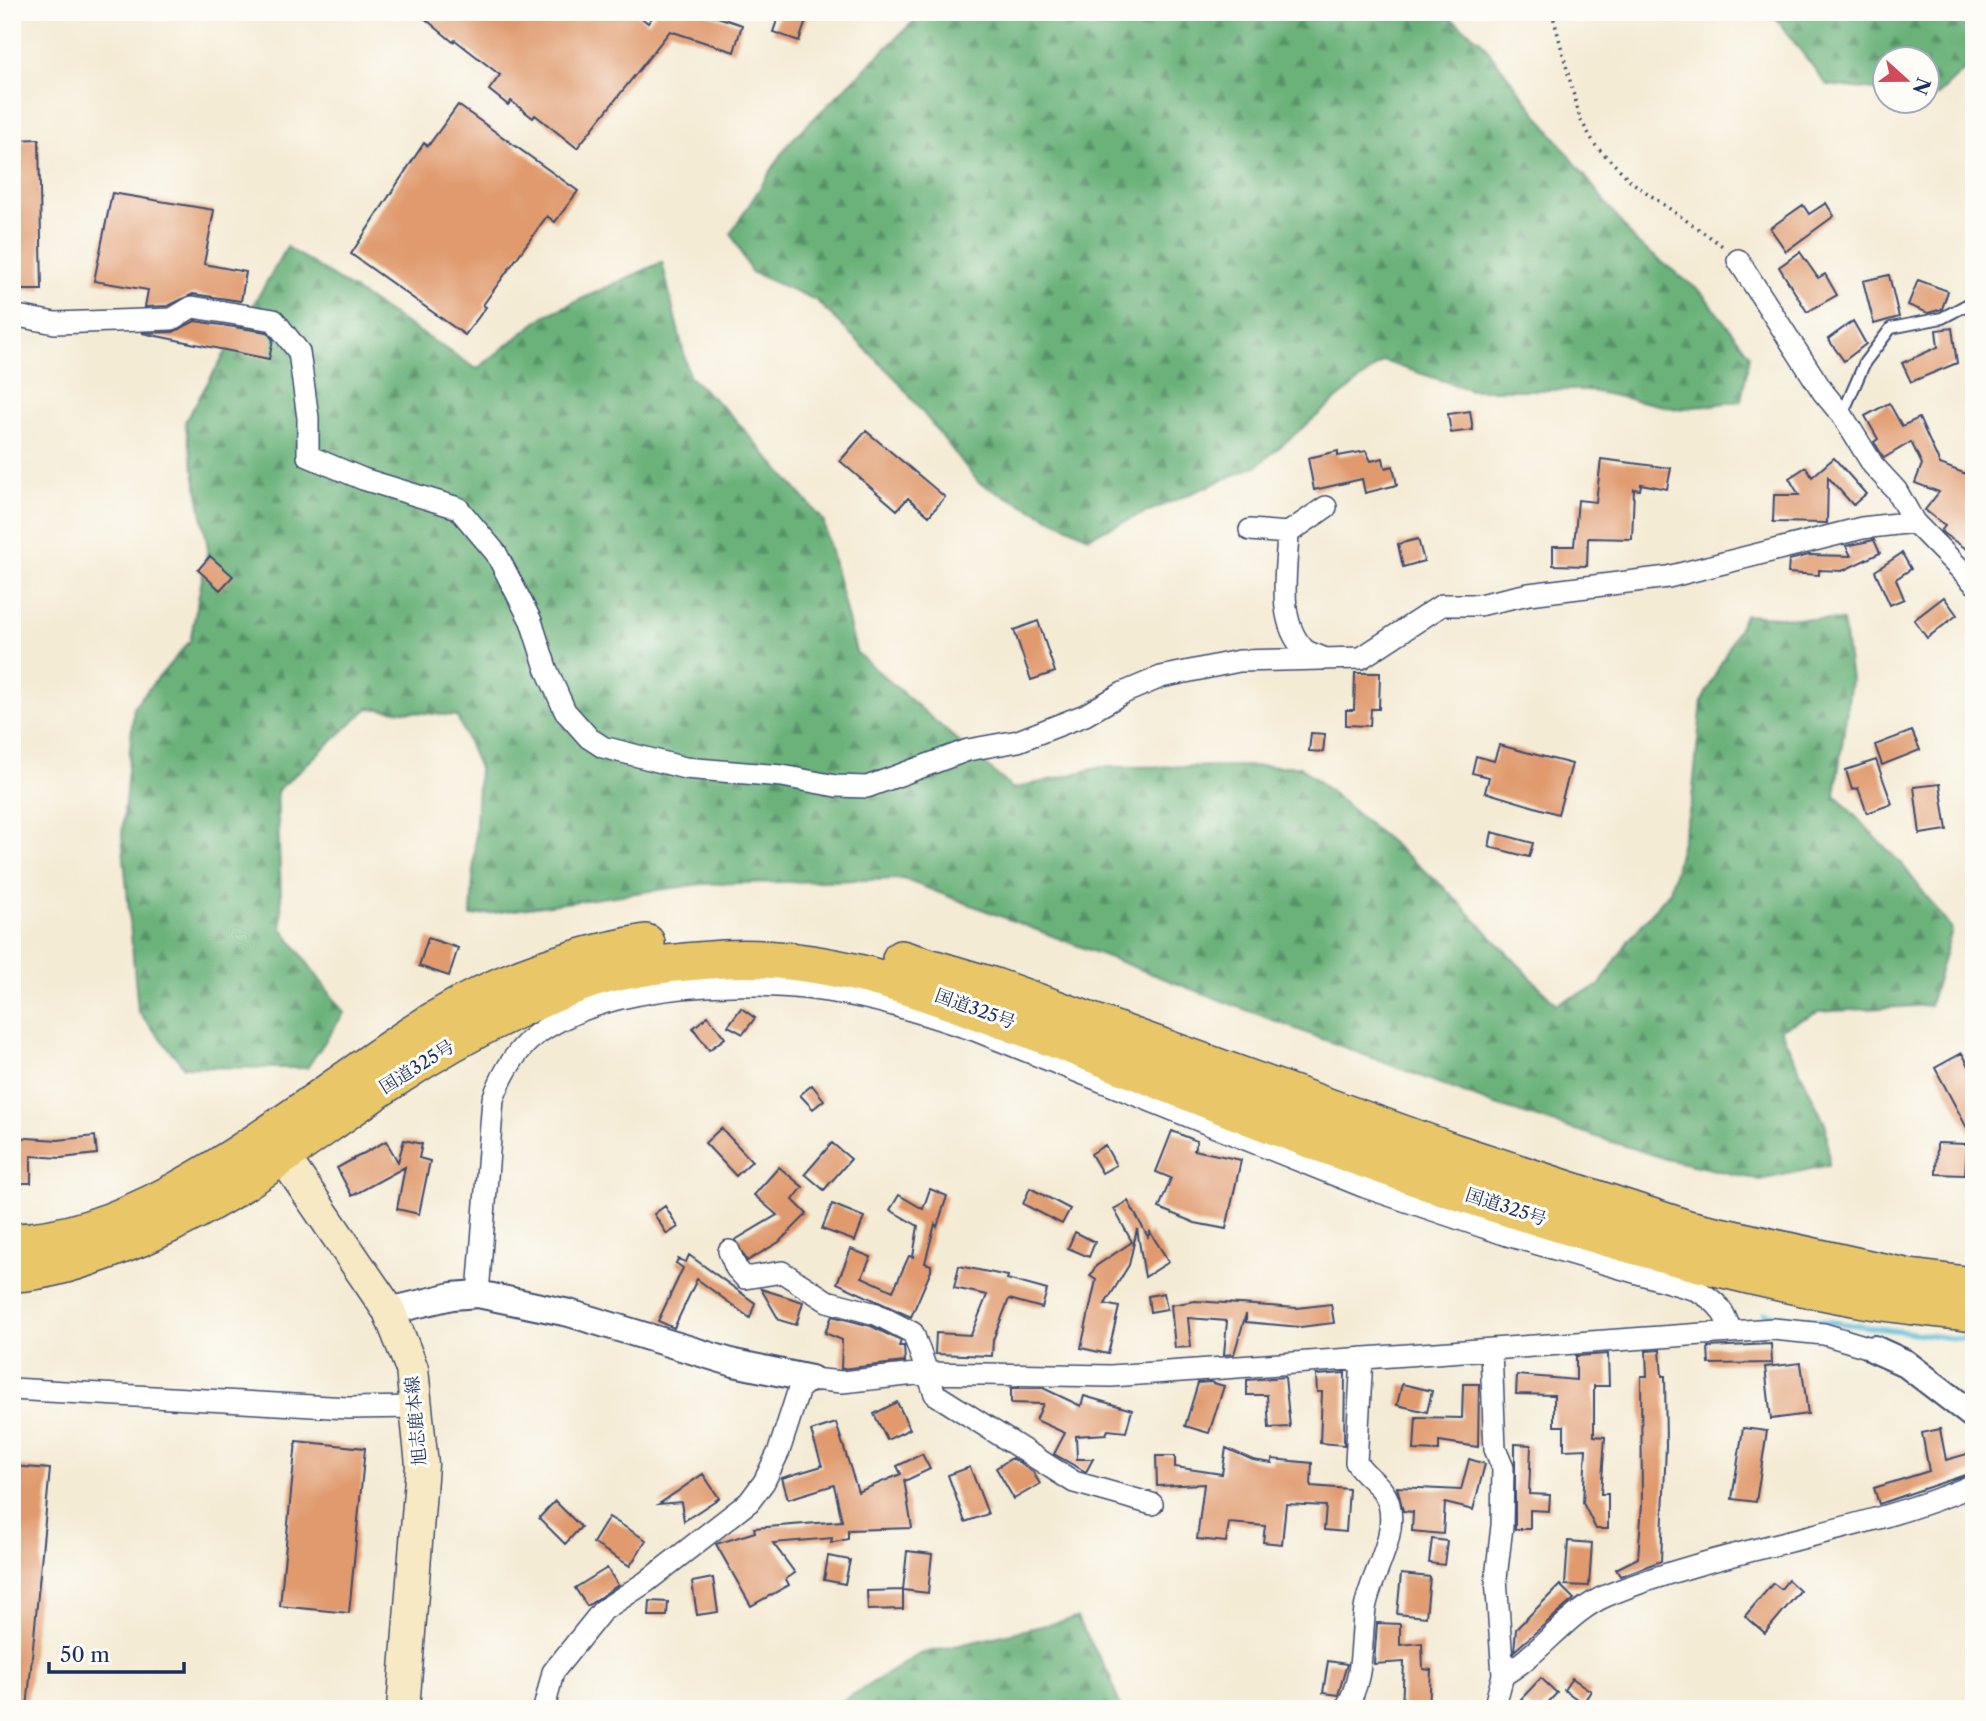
<svg xmlns="http://www.w3.org/2000/svg" width="1986" height="1721" font-family="'Libre Caslon Text','Noto Serif JP',serif">
<style>
.forest{fill:url(#forest-firs);stroke:#42706c;stroke-width:2}
.lines{fill:none;stroke-linecap:round;stroke-linejoin:round}
.stream{stroke:#58bbd7;stroke-width:5}
.building{fill:#e09a6d}
.service-casing{stroke:#3c4b70;stroke-width:14}
.minor-casing{stroke:#3c4b70;stroke-width:24}
.tertiary-casing{stroke:#3c4b70;stroke-width:30}
.secondary-casing{stroke:#3c4b70;stroke-width:35}
.trunk-casing{stroke:#3c4b70;stroke-width:40}
.path{stroke:#3c4b70;stroke-width:3.5;stroke-dasharray:2 5;stroke-linecap:butt}
.service{stroke:#fff;stroke-width:10}
.minor{stroke:#fff;stroke-width:21}
.tertiary{stroke:#fff;stroke-width:26}
.secondary{stroke:#f6e9c3;stroke-width:32}
.trunk{stroke:#e9c769;stroke-width:37}
.labels{text-anchor:middle;dominant-baseline:central;stroke-width:6;stroke-linejoin:round;paint-order:stroke}
.street-label{font-size:18px;fill:#1b2f5e;stroke:#fdfcf7}
</style>
<defs>
<pattern id="forest-firs" width="22" height="20" patternUnits="userSpaceOnUse" patternTransform="scale(1.75)"><rect width="22" height="20" fill="#6ab27a"/><path d="M5 1l3.5 6h-7zM16 11l3.5 6h-7z" fill="#569167"/></pattern>
</defs>
<rect width="100%" height="100%" fill="#fdfcf7"/>
<filter id="ink" filterUnits="userSpaceOnUse"><feTurbulence type="fractalNoise" baseFrequency=".0143" numOctaves="2"/><feDisplacementMap in="SourceGraphic" scale="14" xChannelSelector="R" yChannelSelector="G"/><feConvolveMatrix kernelMatrix="1 2 1 2 8 2 1 2 1" color-interpolation-filters="sRGB"/></filter>
<filter id="wash" filterUnits="userSpaceOnUse"><feTurbulence type="fractalNoise" baseFrequency=".00686" numOctaves="4" result="noise"/><feDisplacementMap in="SourceGraphic" scale="28" xChannelSelector="R" yChannelSelector="G"/><feGaussianBlur stdDeviation="1.57" result="paint"/><feColorMatrix in="noise" values="0 0 0 0 0 0 0 0 0 0 0 0 0 0 0 0 0 1.4 0 .05"/><feComposite in="paint" operator="in"/></filter>
<g filter="url(#wash)">
<rect width="100%" height="100%" fill="#f4ebd4"/>
<!-- forest -->
<path class="forest" d="M923 12H1442L1480 40 1636 242 1702 293 1750 355 1741 401 1678 409 1587 390H1471L1383 361 1258 465 1088 537 979 483 895 378 816 300 751 272 731 233 789 143Z
M1771 12H1974V61L1937 96 1927 95 1926 60H1884V91L1827 85Z
M287 247 477 369 544 316 662 262 689 376 732 416 823 520 856 652 1013 789 1102 767 1300 766 1446 889 1556 1004 1599 986 1628 941 1670 891 1692 799 1702 701 1745 615 1843 621 1851 680 1835 795 1904 867 1952 930 1930 1005 1818 1012 1780 1029 1826 1126 1829 1165 1760 1180 1666 1159 1493 1104 903 879 701 884 471 916 479 768 457 716 368 708 277 791 282 928 344 1013 307 1068 184 1067 138 1011 122 835 134 706 190 641 208 548 185 422Z
M1077 1618 1110 1677 1121 1709H829L920 1654Z"/>
<g class="lines">
<!-- stream -->
<path class="stream" d="M1764 1313 1974 1341"/>
</g>
<g id="blocks">
<!-- building -->
<path class="building" d="M417 12H634L648 23 656 12H702L742 25 734 52 670 31 577 148 535 115 533 118 511 101 508 105 489 90 500 75 455 40 453 42Z
M780 12 807 18 799 41 773 32Z
M458 105 578 191 555 222 547 216 483 305 486 307 465 335 351 254 424 143 428 146Z
M39 139 42 290H12V140Z
M112 193 214 210 204 264 246 272 241 301 193 294 168 306 145 307 148 290 94 281Z
M1826 203 1834 216 1786 251 1770 228 1803 205 1809 214Z
M1800 252 1818 278 1825 274 1837 295 1807 312 1779 267Z
M1889 275 1899 317 1874 324 1863 281Z
M1918 280 1948 291 1942 309 1928 313 1908 305Z
M195 321 267 332 273 340 269 359 142 333 173 332Z
M1853 321 1866 344 1844 361 1828 339Z
M1952 328 1957 363 1911 382 1902 363 1938 347 1936 330Z
M1889 403 1902 426 1919 418 1940 464 1974 477V554L1944 534 1941 531 1945 526 1925 510 1939 492 1915 483 1922 464 1911 442 1884 458 1874 442 1878 439 1865 416Z
M1470 411 1473 430 1451 433 1448 414Z
M866 431 945 497 929 516 908 498 897 510 840 461Z
M1338 451V456L1366 451 1371 461 1383 458 1385 468 1393 466 1397 485 1365 493 1362 479 1314 490 1308 458Z
M1834 458 1866 494 1853 505 1828 477 1827 523 1773 522 1774 495H1799L1789 478 1806 467 1812 477Z
M1601 459 1671 468 1667 489 1641 484 1640 490 1634 489 1632 539 1588 538 1587 566 1553 565V546H1574L1578 500 1596 502Z
M1418 539 1424 561 1403 567 1398 544Z
M1874 540 1880 553 1842 571 1819 570V575L1788 573 1789 560 1809 555 1851 556 1846 546Z
M1902 553 1911 569 1896 579 1904 599 1890 605 1875 571Z
M210 556 233 576 220 590 198 570Z
M1944 597 1957 615 1927 638 1914 620Z
M1038 621 1055 672 1031 680 1014 630Z
M1355 673H1380L1379 709H1371L1370 726 1346 725V710H1354Z
M1912 731 1920 750 1882 765 1875 745Z
M1311 733 1325 734 1323 752 1309 751Z
M1499 745 1572 764 1558 814 1485 792 1489 777 1472 773 1476 756 1494 761Z
M1876 760 1892 804 1867 813 1858 788 1852 790 1846 770Z
M1940 784 1947 830 1920 834 1914 787Z
M1492 832 1533 843 1529 857 1489 847Z
M428 938 458 948 449 976 419 966Z
M741 1008 755 1018 743 1034 728 1026Z
M708 1016 725 1038 709 1050 693 1028Z
M1962 1053 1974 1075V1141L1935 1068Z
M812 1085 824 1100 813 1109 800 1095Z
M721 1128 752 1161 736 1176 705 1143Z
M1172 1131 1197 1141 1194 1150 1241 1160 1226 1229 1195 1223 1159 1208 1171 1178 1156 1172Z
M95 1136 97 1154 61 1158 31 1156V1183H12V1137L58 1140Z
M404 1140 422 1144 419 1158 430 1161 419 1214 397 1209 405 1167 352 1196 337 1168 386 1141 398 1162Z
M832 1143 851 1159 824 1190 805 1174Z
M1937 1143 1967 1144 1965 1175 1936 1174Z
M1105 1145 1116 1165 1102 1173 1091 1154Z
M779 1167 803 1187 793 1200 807 1214 779 1242 747 1261 735 1240 777 1215 754 1195Z
M1030 1188 1070 1209 1062 1224 1023 1204Z
M930 1189 947 1196 937 1227 935 1224 925 1263 931 1265V1271L911 1317 837 1283 851 1249 871 1257 862 1277 893 1291 909 1256 913 1257 918 1226 890 1210 899 1195 923 1209Z
M1128 1201 1148 1237 1150 1232 1169 1262 1145 1277 1137 1229 1129 1265 1105 1304 1119 1307 1108 1354 1081 1348 1096 1280 1090 1276 1096 1266 1132 1242 1114 1209Z
M832 1204 864 1217 855 1241 822 1229Z
M665 1206 678 1227 667 1234 654 1214Z
M1075 1232 1095 1242 1089 1257 1068 1248Z
M689 1255 755 1303 750 1318 697 1279 674 1328 658 1321 683 1268 676 1263 678 1259 686 1262Z
M959 1266 1008 1276 1007 1279 1047 1290 1042 1308 1009 1299 993 1340 992 1356 935 1354 936 1333 971 1335 987 1295 954 1288Z
M761 1289 803 1302 796 1325 779 1320Z
M1164 1293 1167 1309 1150 1312 1148 1296Z
M1195 1301 1297 1308 1331 1304 1334 1323 1300 1327 1246 1322V1314L1234 1354 1224 1355 1227 1321 1188 1318 1191 1347 1175 1348 1171 1305Z
M832 1316 871 1326 901 1341 899 1346H904L905 1362 841 1369 842 1340 825 1333Z
M1771 1344 1772 1363 1709 1364 1708 1347Z
M1660 1350 1662 1376H1665L1666 1446 1661 1561 1620 1576 1616 1569 1638 1558 1642 1504 1641 1376H1647L1646 1351Z
M1608 1354 1609 1386H1594V1436L1605 1437 1601 1494H1608V1529H1596L1583 1503 1586 1449 1564 1450V1426H1554V1395L1516 1394 1517 1375 1576 1380V1356Z
M1801 1363 1808 1414 1771 1419 1765 1367Z
M1345 1373 1344 1445 1320 1443 1322 1392H1317L1316 1375Z
M1285 1377 1290 1427 1269 1428 1267 1395H1247V1380Z
M1210 1382 1224 1386 1209 1433 1185 1426 1198 1383Z
M1402 1384 1432 1391 1427 1412 1397 1405Z
M1463 1384H1479L1478 1447 1439 1441V1451L1414 1450 1416 1417 1462 1418Z
M1011 1388H1043L1081 1406 1084 1396 1132 1410 1126 1432 1108 1430 1106 1434 1076 1436 1077 1459H1093L1086 1472 1054 1454 1065 1433 1036 1420 1043 1404 1011 1403Z
M897 1402 910 1429 887 1440 874 1414Z
M836 1423 858 1492 901 1474 897 1466 922 1454 930 1469 905 1481 904 1479 912 1528 848 1530V1539L831 1543 832 1538 773 1543 795 1573 786 1579 789 1585 751 1606 716 1544 755 1532 754 1528 842 1521 834 1485 788 1499 782 1478 822 1466 811 1431Z
M1743 1428 1767 1431 1756 1502 1732 1499Z
M1940 1429 1946 1460 1974 1452V1472L1879 1504 1874 1488 1929 1471 1922 1433Z
M296 1441 365 1448 349 1613 280 1606Z
M1515 1444 1531 1445 1529 1494 1550 1495 1549 1511 1530 1510V1529H1515Z
M1226 1448 1253 1460 1272 1463V1459L1312 1463 1311 1486 1349 1489 1346 1532 1324 1530 1326 1506 1286 1504 1282 1544 1263 1542 1265 1526 1229 1523 1226 1542 1197 1539 1204 1484 1157 1486 1156 1456H1175V1467L1222 1474Z
M1012 1458 1033 1472 1040 1484 1014 1499 996 1468Z
M1469 1459 1485 1464 1473 1510 1445 1503 1443 1534 1412 1531 1413 1512 1403 1511 1397 1487 1461 1490Z
M12 1466 50 1469 27 1709H12Z
M970 1467 988 1514 965 1522 948 1475Z
M703 1474 719 1498 684 1521 681 1502 659 1504Z
M555 1501 581 1527 565 1544 539 1518Z
M609 1517 646 1540 630 1566 593 1543Z
M1432 1539 1447 1541 1444 1565 1429 1563Z
M1568 1541 1592 1543 1589 1586 1565 1585Z
M907 1551 932 1554 928 1593 903 1590Z
M828 1556 850 1560 845 1584 824 1580Z
M607 1568 618 1585 587 1606 575 1588Z
M1401 1574 1430 1577 1426 1617 1397 1614Z
M713 1578 718 1612 697 1615 692 1582Z
M1788 1580 1800 1591 1765 1633 1745 1616 1773 1583 1781 1589Z
M1560 1585 1574 1599 1514 1651 1516 1629Z
M903 1590V1609L868 1610 867 1591Z
M650 1601 668 1602 667 1616H649Z
M1377 1623 1400 1624V1645L1422 1643 1423 1669 1431 1670 1429 1709H1402L1404 1662 1374 1664Z
M1328 1661 1347 1664 1338 1695 1323 1693Z
M1541 1678 1557 1693 1542 1709H1531L1521 1699Z
M1572 1678 1591 1691 1583 1703 1564 1690Z"/>
</g>
</g>
<g filter="url(#ink)">
<use href="#blocks" fill-opacity="0" stroke="#3c4b70" stroke-width="2"/>
<g class="lines">
<!-- service casing -->
<g class="service-casing">
<path id="service" d="M1842 415 1865 362 1891 328 1942 318 1974 301"/>
</g>
<!-- minor casing -->
<g class="minor-casing">
<path id="minor" d="M1738 260 1823 392 1842 415 1873 465 1896 490 1914 522 1974 583
M12 315 55 323 172 319 192 307 274 320 299 352 308 418V456L363 479 458 508 496 553 531 621 546 668 565 711 589 738 603 747 685 768 782 776 836 786 867 787 968 750 1018 741 1085 715 1123 693 1161 677 1239 661 1361 658 1442 605H1479L1529 594 1668 577 1862 528 1914 522
M1250 530 1288 533 1326 507
M1288 533C1287 568 1276 620 1303 648 1307 653 1317 655 1323 658
M729 1251 736 1268 745 1278 782 1272 827 1301 876 1314 913 1333 935 1394 1074 1482 1152 1504
M478 1294 493 1099C504 1070 519 1044 546 1028 620 982 744 979 828 991 879 998 928 1015 977 1031L1365 1187 1507 1235 1696 1290C1717 1301 1724 1310 1731 1332
M1491 1351 1495 1449 1503 1468 1502 1526 1496 1578 1503 1675 1494 1709
M12 1389 348 1408 418 1407
M1503 1675C1541 1654 1568 1611 1608 1595 1726 1547 1856 1535 1974 1485
M544 1709 553 1672 602 1611 646 1582 749 1502 764 1482 779 1451 799 1389 811 1379 842 1382 925 1373 1111 1376 1773 1329 1824 1334 1874 1349
M1345 1709C1365 1679 1360 1643 1365 1609 1370 1576 1398 1539 1389 1504 1385 1486 1365 1477 1356 1462L1362 1358"/>
</g>
<!-- tertiary casing -->
<g class="tertiary-casing">
<path id="tertiary" d="M389 1311 452 1296 478 1294 569 1313 734 1363 811 1379
M1874 1349 1905 1363 1974 1416"/>
</g>
<!-- secondary casing -->
<g class="secondary-casing">
<path id="secondary" d="M270 1137 389 1311 412 1369 422 1465 403 1709"/>
</g>
<!-- trunk casing -->
<g class="trunk-casing">
<path id="trunk" d="M901 959 995 987 1450 1151 1688 1229 1910 1278 1974 1286
M12 1242C158 1240 317 1091 438 1018 503 979 572 956 646 943
M12 1273C46 1272 82 1260 114 1248 223 1208 297 1143 392 1080 452 1040 521 1004 589 980 632 966 679 962 724 959 824 954 917 988 1009 1022 1125 1064 1237 1114 1353 1155 1515 1213 1690 1268 1859 1298 1897 1305 1936 1308 1974 1313"/>
</g>
<!-- path -->
<path class="path" d="M1552 12 1580 119 1596 146 1633 183 1724 247"/>
<!-- service -->
<use href="#service" class="service"/>
<!-- minor -->
<use href="#minor" class="minor"/>
<!-- tertiary -->
<use href="#tertiary" class="tertiary"/>
<!-- secondary -->
<use href="#secondary" class="secondary"/>
<!-- trunk -->
<use href="#trunk" class="trunk"/>
</g>
</g>
<g class="labels">
<!-- street labels -->
<g class="street-label">
<text transform="translate(975 1009) rotate(20)">国道325号</text>
<text transform="translate(417 1067) rotate(-32)">国道325号</text>
<text transform="translate(1506 1207) rotate(18)">国道325号</text>
<text transform="translate(416 1421) rotate(-95)">旭志鹿本線</text>
</g>
</g>
<!-- margin -->
<rect width="1986" height="1721" fill="none" stroke="#fdfcf7" stroke-width="42"/>
<!-- north arrow -->
<g transform="translate(1906 80) rotate(111)"><circle r="33" fill="#fdfcf7" stroke="#a3aaba" stroke-width="2"/>
<path d="M0-5L12 26L0 18L-12 26Z" fill="#d1495b"/>
<text y="-10" font-size="19" font-weight="bold" text-anchor="middle" fill="#1b2f5e">N</text>
</g>
<!-- scale -->
<path d="M49 1662v10h135v-10" fill="none" stroke="#1b2f5e" stroke-width="3.5"/>
<text x="60" y="1662" font-size="21" fill="#1b2f5e" stroke="#fdfcf7" stroke-width="5" paint-order="stroke">50 m</text>
</svg>
